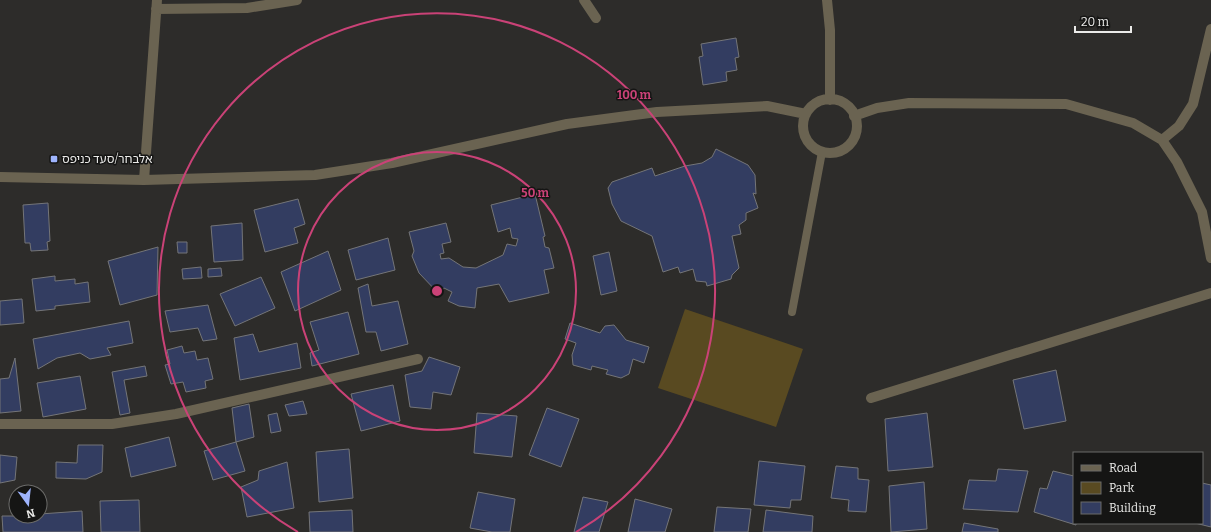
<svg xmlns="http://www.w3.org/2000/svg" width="1211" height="532" font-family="Bitter,'Noto Sans Hebrew',serif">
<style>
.green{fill:#594a21}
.building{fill:#333d61;stroke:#747578}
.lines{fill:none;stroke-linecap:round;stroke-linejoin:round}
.service{stroke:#6a6351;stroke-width:8}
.minor{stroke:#6a6351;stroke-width:10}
.ring{fill:none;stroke:#ca4277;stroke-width:2}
.poi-dot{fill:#9eb4fd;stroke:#151514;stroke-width:1.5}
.labels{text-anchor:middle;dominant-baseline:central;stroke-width:3;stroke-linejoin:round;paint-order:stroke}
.poi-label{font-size:12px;fill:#ebebe9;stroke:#151514;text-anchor:start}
.centre{fill:#ca4277;stroke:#151514;stroke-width:2}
.ring-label{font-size:12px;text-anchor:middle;font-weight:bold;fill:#ca4277;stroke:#151514;stroke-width:3;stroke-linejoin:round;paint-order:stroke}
</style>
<rect width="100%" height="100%" fill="#2d2c2a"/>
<!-- green -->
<path class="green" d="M685 309 803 349 776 427 658 388Z"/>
<!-- building -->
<path class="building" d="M736 38 739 57 735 58 737 70 726 72 727 81 703 85 699 57 703 56 701 44Z
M716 149 748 165 755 175 756 194 753 193 758 208 746 213V220L739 225 741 234 732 236 739 268 732 275 731 279 707 286 706 282 696 281 693 269 680 273 678 267 663 272 652 236 621 221 612 204 608 188 612 182 652 168 655 176 685 166 702 163 712 157Z
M535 194 545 236 543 237 545 247 549 248 554 268 544 270 549 293 509 302 499 284 477 288 475 308 459 306 448 301 452 292 444 288 439 294 419 273 412 256 414 251 409 232 446 223 451 242 442 244 444 253 440 254 441 259 449 258 463 267 476 268 503 255 507 244 516 246 518 239 512 238 510 228 498 232 491 205Z
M298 199 305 224 294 228 298 243 265 252 254 210Z
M48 203 50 241 47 242 48 250 31 251 30 243H25L23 205Z
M242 223 243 260 214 262 211 226Z
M388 238 395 270 356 280 348 250Z
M177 242H187V253H178Z
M158 247 157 295 120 305 108 261Z
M328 251 341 290 295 311 281 272Z
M609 252 617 291 601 295 593 256Z
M201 267 202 278 183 279 182 269Z
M221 268 222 276 208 277V269Z
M55 276V281L75 279V284L88 282 90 302 55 306V309L36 311 32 279Z
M261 277 275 308 235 326 220 294Z
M368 284 372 306 398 301 408 344 381 351 376 332H366L358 288Z
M22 299 24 323 0 325V301Z
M208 305 217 339 203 341 198 328 170 332 165 311Z
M348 312 359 354 312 366 310 353 319 350 310 322Z
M129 321 133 343 107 348 111 355 90 359 80 353 57 358 38 369 33 339Z
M570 323 600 333 605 326 614 325 626 340 649 347 644 363 633 359 629 374 621 378 606 374 608 370 592 366 591 370 573 365 572 355 576 343 565 339Z
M253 334 259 352 297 343 301 368 240 380 234 338Z
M182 346 184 353 195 351 197 360 208 358 213 379 205 381 206 388 186 392 183 382 171 384 165 365 170 364 167 350Z
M429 357 460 367 451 395 433 392 431 409 410 407 405 375 422 371Z
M15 358 21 411 0 413V379L9 378Z
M145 366 147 376 124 380 130 413 120 415 112 372Z
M1056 370 1066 421 1024 429 1013 380Z
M80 376 86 409 43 417 37 383Z
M393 385 400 421 361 431 351 394Z
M303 401 307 414 289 416 285 405Z
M249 404 254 437 236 442 232 408Z
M547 408 579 419 561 467 529 455Z
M277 413 281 431 271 433 268 415Z
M477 413 517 416 512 457 474 453Z
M927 413 933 467 888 471 885 419Z
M169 437 176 466 131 477 125 448Z
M236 442 245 471 213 480 204 451Z
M78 445H103L102 472 86 479 56 478V462L77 463Z
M349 449 353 498 319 502 316 452Z
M0 455 17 457 15 480 0 483Z
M759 461 805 466 801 500H791L790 508 754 505Z
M287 462 294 508 247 517 241 487 258 480 259 471Z
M836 466 858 468V479L869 480 866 512 848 511 849 500 831 498Z
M998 469 1028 471 1018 512 963 509 969 480 996 481Z
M1053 471 1074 476V523H1076V525L1034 512 1040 488 1047 489Z
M924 482 927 529 891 532 889 486Z
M1202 483 1211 485V527L1195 523H1202Z
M478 492 515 499 510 532H492L470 528Z
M583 497 608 502 599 532H574Z
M635 499 672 509 665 532H628Z
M139 500 140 532H101L100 501Z
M717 507 751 509 748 532H714Z
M352 510 353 532H310L309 512Z
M766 510 813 516 812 532H763Z
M82 511 83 532H3L2 516H40V514Z
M964 523 998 529V532H962Z"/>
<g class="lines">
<!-- service -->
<path class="service" d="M792 312 822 152"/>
<!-- minor -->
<path class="minor" d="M584 0 596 18
M827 0 830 30V100
M156 9 247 8 297 0
M803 126a27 27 0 1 1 54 0a27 27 0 1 1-54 0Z
M854 116 877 108 909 103 1066 104 1133 123 1162 140 1177 162 1202 212 1211 258
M1162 140 1179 126 1193 104 1211 29
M0 177 144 180 315 175 392 163 567 124 657 112 767 106 806 114
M144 180 157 0
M871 398 1211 293
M0 424H112L176 414 418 359"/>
</g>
<!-- distance rings -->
<g class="ring">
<circle cx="437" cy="291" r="139"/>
<path d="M298 532A278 278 0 1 1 576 532"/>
</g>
<!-- markers -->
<rect class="poi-dot" x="50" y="155" width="8" height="8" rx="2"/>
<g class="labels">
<!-- poi labels -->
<g class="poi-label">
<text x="62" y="159">אלבחר/סעד כניפס</text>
</g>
</g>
<circle cx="437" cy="291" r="6" class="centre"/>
<g class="ring-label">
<text x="634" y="99">100 m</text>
<text x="535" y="197">50 m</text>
</g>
<!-- legend -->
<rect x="1073" y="452" width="130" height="72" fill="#151514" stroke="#6b6b69"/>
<rect x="1081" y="465" width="20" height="6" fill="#6a6351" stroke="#6b6b69"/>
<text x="1109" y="472" font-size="12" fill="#ebebe9">Road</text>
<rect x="1081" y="482" width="20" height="12" fill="#594a21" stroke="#6b6b69"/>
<text x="1109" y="492" font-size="12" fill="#ebebe9">Park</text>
<rect x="1081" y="502" width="20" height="12" fill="#333d61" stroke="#6b6b69"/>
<text x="1109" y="512" font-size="12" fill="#ebebe9">Building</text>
<!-- north arrow -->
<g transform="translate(28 504) rotate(165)"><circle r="19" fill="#151514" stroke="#6b6b69"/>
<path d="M0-3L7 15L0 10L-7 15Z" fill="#9eb4fd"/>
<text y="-6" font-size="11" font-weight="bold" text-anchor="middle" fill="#ebebe9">N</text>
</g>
<!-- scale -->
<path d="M1075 26v6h56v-6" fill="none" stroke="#ebebe9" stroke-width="2"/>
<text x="1081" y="26" font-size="12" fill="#ebebe9" stroke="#151514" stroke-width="3" paint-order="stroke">20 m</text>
</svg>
